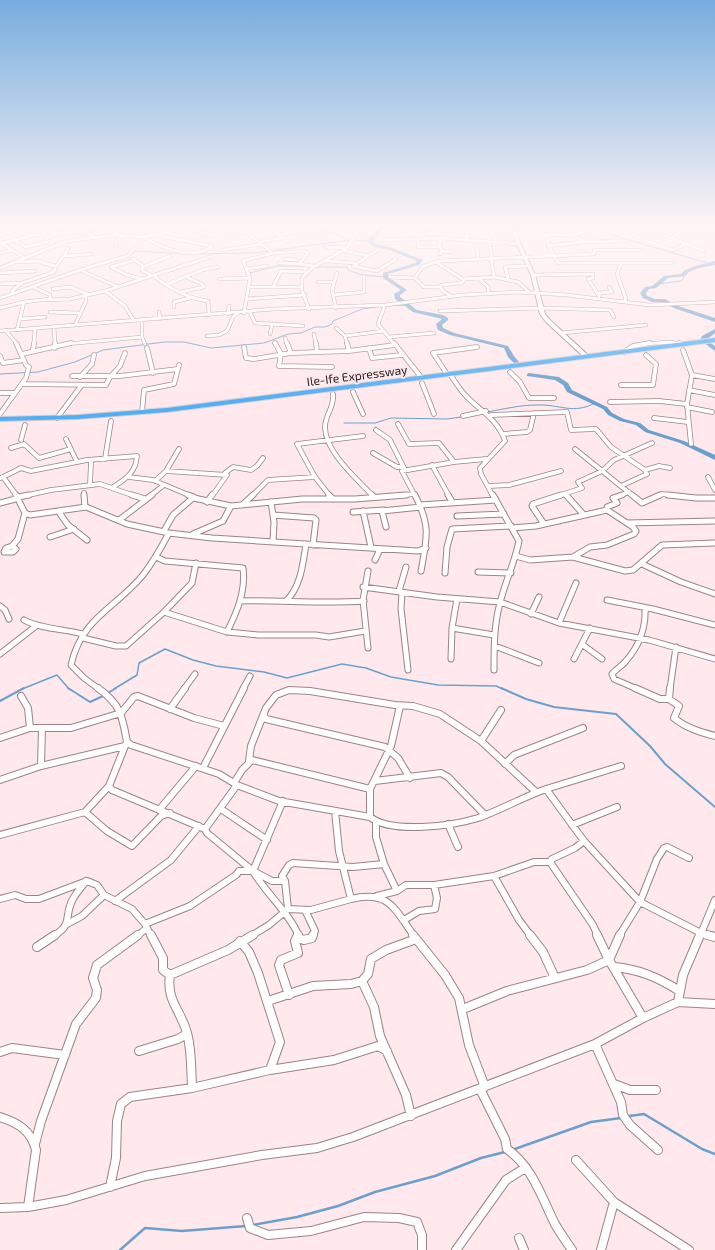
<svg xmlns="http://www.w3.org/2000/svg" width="715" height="1250" font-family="'Exo 2',sans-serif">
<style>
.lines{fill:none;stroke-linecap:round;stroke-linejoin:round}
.stream-far3{stroke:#6ba0ce;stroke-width:1}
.stream-far2{stroke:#6ba0ce;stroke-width:1.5}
.stream-far1{stroke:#6ba0ce;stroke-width:2}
.stream{stroke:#6ba0ce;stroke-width:2.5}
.river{fill:#6ba0ce;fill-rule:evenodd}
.street-far4-casing{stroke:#9c8387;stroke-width:4}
.street-far3-casing{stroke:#9c8387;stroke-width:5.5}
.street-far2-casing{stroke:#9c8387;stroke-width:7}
.street-far1-casing{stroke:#9c8387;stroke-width:8}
.street-casing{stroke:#9c8387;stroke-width:10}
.secondary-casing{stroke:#9c8387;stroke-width:2}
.highway-casing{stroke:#d3d1d1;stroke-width:2}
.street-far4{stroke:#fff;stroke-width:3}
.street-far3{stroke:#fff;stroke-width:4}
.street-far2{stroke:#fff;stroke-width:5}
.street-far1{stroke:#fff;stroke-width:6}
.street{stroke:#fff;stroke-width:8}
.secondary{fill:#fff;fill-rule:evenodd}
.highway{fill:#52aef7;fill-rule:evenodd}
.labels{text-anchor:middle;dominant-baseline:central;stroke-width:4;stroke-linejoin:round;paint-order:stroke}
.far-street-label{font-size:12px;fill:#22181a;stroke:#ffe9ec}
</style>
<rect width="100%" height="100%" fill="#ffe9ec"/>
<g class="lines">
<!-- stream-far3 -->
<path class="stream-far3" d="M320 225 322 231 334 233 348 240
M593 225 603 232 710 264
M353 240 370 241
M135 251 187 254
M192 254 254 253 350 240
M315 267H347L348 270 362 275 385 277
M250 273 277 266H303
M658 284 681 281 684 278 683 275
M386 306 406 305
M0 374 38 372 75 362 103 350 164 342H184L211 348 264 343 288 334 301 333 315 327H325L332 324 333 321 362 309 382 306
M487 412C504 409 520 405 537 405 560 404 573 415 595 403
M344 423H375L391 418 447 419 461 417"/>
<!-- stream-far2 -->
<path class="stream-far2" d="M22 689 57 675 69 689
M114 689 137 675 139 663 165 649 193 660 216 666 264 672 287 678 342 664 366 668 391 677 438 685 496 686 503 689"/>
<!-- stream-far1 -->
<path class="stream-far1" d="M68 688 90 702 103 696
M501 688 526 699 554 707 616 714 650 746 665 764 715 807
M108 693 116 688
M0 701 24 688"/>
<!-- stream -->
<path class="stream" d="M629 1116 644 1114 702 1149 715 1154
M512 1150 591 1122 621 1118
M253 1225 297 1217 338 1206 375 1192 435 1176 481 1158 505 1152
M120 1250 145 1228 182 1231 246 1226"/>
<!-- river -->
<path class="river" d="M376 225H382L385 227 373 241 378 245 390 247 423 260 419 265 388 274V277L407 290 400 295V297L417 310 443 315 448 318V320L442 325 443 328 454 333 508 346 514 356 519 362 518 363H514L508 357 504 348 450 335 438 330 436 324 442 319 413 312 395 299 394 294 401 290 383 278V273L415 263 417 261 387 249 374 247 368 242V240L380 227Z
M715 261V265L699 268 689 272 685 276 668 278 656 288 649 289 646 293 647 296 655 299H665L678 306 715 318V322L674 308 662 302H652L643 298 640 293 645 287 652 286 664 276 681 274 685 270 695 266Z
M715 329V333L706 340 715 346V351L700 340 702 336Z
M529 373 559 377 568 383 572 390 607 407 612 413 624 419 640 423 649 430 684 441 715 455V460L680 443 645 432 636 425 620 421 608 415 603 409 567 392 563 385 555 380 527 376V374Z"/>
<!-- street-far4 casing -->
<g class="street-far4-casing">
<path id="street-far4" d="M42 225 45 231V238
M53 225 55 234
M156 225 164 232
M230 225 236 231 247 233 273 253
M265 225 287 241
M323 225V227L360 230
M429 225 428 233 445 235
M607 225 669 249 674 250 687 243
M638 225 704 251
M671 225 684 228
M126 227H136L138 225
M268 227 279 225
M400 227 467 226 515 232
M684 227 712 232
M86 229 100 228
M187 229 222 237
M655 231 664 225
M242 232 260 225
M115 234 123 230 127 225
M516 234 573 235 585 242 626 241
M542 234 545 236 554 257 559 263H672
M573 234 586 233 581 225
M0 235 32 225
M214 235 219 231 234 229
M278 235 301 231
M462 236 468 237 467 226
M143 237C162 248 193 261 212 246L155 235
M193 237 204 234
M673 237 686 226
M418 238V247H440
M46 239 55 234 85 231 95 238
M14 240 26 247 47 242
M378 240 441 238 519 244
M259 242 282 238
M1 243 25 258
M2 243 35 235H45
M116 246V242L125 235
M548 246 584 242
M326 247 347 248
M477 247 478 259
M379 249 353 266 377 271 396 259
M223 250 262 244
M344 251 369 256
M442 251 453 252
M0 253 13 250
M440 254 442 251 439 246 441 238
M66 256 92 254
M492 258 489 240 495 225
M133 259 142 265V270L152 276
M285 259 296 260
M135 260 111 267 127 275 142 279
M327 261 356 263
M18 262 42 261
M43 263 55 266
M279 263 300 264
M621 264 617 274 626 299 624 302
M143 267 170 256
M0 268 67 241 115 235 143 237 188 228 230 225
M246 269 267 266
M80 270 118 287
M0 273 35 271
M533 275 593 274V278L588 279 599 296
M154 276C170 289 187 298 208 301L209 315
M390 277 415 278 424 287H440L441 285 462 283 464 280 436 262 441 261 594 254V250H641
M494 277 518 282 529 292
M415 278 422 267 436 262
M478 278 488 287 489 294
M508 278 505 267 528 266
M219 279 250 278
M464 279 494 277 491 259
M318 282H332
M0 284 22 283
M165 285 202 270 218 267
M248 287H301
M273 287 281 271 308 272
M440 287 444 292 452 296
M53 289 70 287 90 295
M180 292 204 287 202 284 186 277
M13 294 12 291 22 283 54 272C56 262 65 258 68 248
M333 295 364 292V276
M600 295 598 293 612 292 609 287
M0 298 86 268 128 256 135 248
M247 299 305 295
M49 300 70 299 105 291
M385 305 378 324 394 344
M174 307V302L190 298
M0 308 24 302 50 299V295L33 287
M336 308 332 290 337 273
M309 309 302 291V278L312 268 347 248 361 225
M440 311 541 308 610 310 614 317
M50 312 79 313
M159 312 160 319
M250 312 255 323 303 326
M244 313 250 278 243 261 273 253 304 251 308 253 299 264 314 266
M228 314 229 306
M21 319 45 317
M134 321 125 306 105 291 210 257
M142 321V337L145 344
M75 325 86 301V296
M54 327 55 344
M336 328 345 336 347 344
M5 330 17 344
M17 330 24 302
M0 331 274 309 385 305 463 295 519 292 567 295 649 305 715 302
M561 333 646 325
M270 334 272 325
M314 334 316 344
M207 336 219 335 227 331 233 317 238 313
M345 336 384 331
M389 337 434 333
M285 338 287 344
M34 344 35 328
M66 344 142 337
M643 344 670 342 682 344"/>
</g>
<!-- street-far3 casing -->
<g class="street-far3-casing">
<path id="street-far3" d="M55 343V348
M275 343 281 354 279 366 332 367
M287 343 291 353
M316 343 317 352
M347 343 349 351
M394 343 421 377
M679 343 682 344
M244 347 246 358 254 359 291 353 349 351 395 345
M147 348 153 373
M369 348 372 358 402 355
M33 350 34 343
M683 350 692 375 687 404 691 444
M624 352 633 346 650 343
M22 354 71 343
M0 356 3 363 24 360
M510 372 520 382 529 398H554
M447 374 433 353 477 347
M450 374C455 382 460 390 467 397 482 412 498 420 505 441L480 468 481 474 493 496
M692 375 715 379
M72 376H120L178 369
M80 377 92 364 94 355
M422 383 434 414
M22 384 106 385 110 377 120 366 125 353
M621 385H653L656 364 646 355
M689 390 715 395
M353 392 363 414
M0 393H14
M333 394C335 406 325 415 325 427 325 452 357 479 373 496
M610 402 659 401 687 404
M687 407 712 412
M142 412 144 390 174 384 179 365
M0 414 26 378 29 367 26 365 16 343
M491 415 567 412 571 430 596 429 611 447 645 470
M463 416 486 411
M57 418 81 386
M654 418 688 422
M398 424 409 444 439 443 454 462
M376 430 390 440 405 470
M503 434 527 432 530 430 534 413
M66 439 77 462
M21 440 25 425
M11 448 24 444 39 458 71 449
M575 449 633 496
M373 453 397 467H403
M105 459 111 421
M432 465 449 496
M166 471 227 475 212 496
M225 473 233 467 251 470 257 466 263 458
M3 477 21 468 31 471 87 460 137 456C136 472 126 479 113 487
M129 477 153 480 191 496
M708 477 715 490
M0 478 3 477 17 496
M155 481 166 471 179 449
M90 485 91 461
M623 485 647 474 645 470 659 466 670 468
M488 486 509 485 561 471
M84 493V496
M565 494 567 496
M24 496 51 490 100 484 135 496
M150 496 164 485
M252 496 268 480 315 477
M330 496 315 477 297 444 363 436
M394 496 414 494
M415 496 402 471 454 462 486 459
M558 496 582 488 578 482 602 471 614 460 652 443
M619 496 629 492
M658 496 662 494 677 496"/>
</g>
<!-- street-far2 casing -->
<g class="street-far2-casing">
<path id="street-far2" d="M16 495 25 513 30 515 86 507 127 524 169 533C161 548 153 562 143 575 115 609 82 617 71 665L84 678 99 689
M84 495 85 507
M132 495 145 499
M329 495 333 499
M372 495 374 497
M415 495C431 527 427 537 421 571
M448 495 453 503
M493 495 519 541C515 562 505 582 500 603 494 625 494 647 494 670
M566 495 584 515
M632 495 642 503 660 495
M668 495 696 498
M18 497 29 495
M194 498 231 506 302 499H355L406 495
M695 498H715
M207 502 212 495
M271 502 274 522 273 541
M0 503 19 498
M242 505 253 495
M420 505 496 500
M607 510V507L617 503 613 498 622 495
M58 511 68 525 87 540
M363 511 371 547
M353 512 384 510
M273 515 314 518 316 520 313 545
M457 516 504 514
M119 520 152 495
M627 523 715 521
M544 524 532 506 533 504 561 495
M386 527 382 511 421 507
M512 528 536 526 607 510 633 527 636 531 634 534 607 545 590 547 573 557
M164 531 173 515 194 497 188 495
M169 533 212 538 418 551 426 548
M193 534 223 521 231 506
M50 537 74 529
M12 546 18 539 25 513
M12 546 16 549 13 552H4L6 548Z
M516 556 530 560 573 557 625 571 633 570 662 545 715 543
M156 557 165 561 243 568C246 591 237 612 227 632
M375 560 380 549
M642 564 681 582 715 594
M368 571 363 600 368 648
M478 572 511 573
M445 573 447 547 452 529 511 526
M363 587 437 597 500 602 559 623 649 640 715 659
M399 591 406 567
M402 592 401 609 408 670
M457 599 452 628 494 635
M607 600 653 609 715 625
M240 601C281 600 323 604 364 601
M286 601C301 587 303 563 306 544
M0 606 5 610 9 619
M164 612 227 632 258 635H316L329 637 365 631
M531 614 539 597
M24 620C41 629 64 629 83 634
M559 623 576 583
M83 638 116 646H126L164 612 192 583 196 563
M583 645 602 659
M495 646 539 663
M0 654 36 626
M451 659 452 628
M574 659 590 628
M184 689 195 674
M243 689 250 676
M637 689 614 679 612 674C616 669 622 666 626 661 639 646 646 627 645 608
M670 689 676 647"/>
</g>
<!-- street-far1 casing -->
<g class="street-far1-casing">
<path id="street-far1" d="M98 688C121 705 122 715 127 742L131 745 219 774 237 785 279 801 370 817C392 834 452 826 478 818 501 810 523 797 546 789L584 841 575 848 552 859 550 862 593 925 598 936
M635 688 660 699H669L679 706 674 718C686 728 700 732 715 736
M21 696 28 708 30 728
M669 699 670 688
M170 709 185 688
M264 716 266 719 385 747 398 758 410 778
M0 738 30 728H71L121 713 134 697 138 696 194 718 224 726
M481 741 501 710
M249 761 251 746 266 708 276 695 289 690 310 691 395 705 413 706 440 714 481 741 536 792
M505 764 514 755 583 728
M41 766 42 728
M203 768 244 688
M0 780 41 766 125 746 126 744
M375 781 441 773 448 777 485 815
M234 783 242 770 252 760 370 789
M109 786 112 790 205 829 207 833 253 871 272 881H285
M546 789 621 766
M283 801 253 871C266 894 288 911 299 936
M221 809 267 840
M159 810 196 766
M335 811 339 851 351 899C389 890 394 908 414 936
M85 812 107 831 132 846 161 816 170 813
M370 817V789L391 746 400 706
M376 823V837L384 864
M448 824 458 847
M572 825 617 807
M205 829 237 785
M0 835 85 812 109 786 125 746
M584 841 640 902 701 933 710 936
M494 876 519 920 531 936
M377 896 397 891 406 885H434L494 876 534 862H550
M0 899 15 895 26 899H39L87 881 97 885 104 895 132 909 145 924 151 936
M115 901 171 860 199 826
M288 909 285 881 282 876 289 865 293 863 353 867 384 864 397 891
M305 910 315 931 313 936
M404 920 419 911 435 909 437 898 434 885
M67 924 82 916 104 895
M145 924 190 906 236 875 239 871H253
M54 936C73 923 64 920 71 903 74 895 81 888 86 881
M137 936 147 928
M251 936 269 925 288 909 311 910 351 899
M619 936 640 902 657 859 664 848 667 847 689 858
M700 936 715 900"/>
</g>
<!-- street casing -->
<g class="street-casing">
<path id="street" d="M151 935 163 958V970L170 975 228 950 253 935
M413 935 445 975 459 998 469 1045 485 1087
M530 935 543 952 555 978
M707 935 715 937
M298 938 304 940 312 938 313 935
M240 941 249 952 258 973 280 1042 270 1070
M37 947 55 935
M614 967C638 969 657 977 678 990
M170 975C166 1001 181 1010 187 1033 192 1051 191 1070 192 1088
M362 981 374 1007 380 1036 406 1095 411 1116
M289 995 279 965 281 960 298 953 295 941 298 935
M268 1001 313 986 351 984 362 981 368 974 371 959 386 950 416 939
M678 1002 683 975 700 935
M463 1009 507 991 587 970 609 960 620 935
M643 1018 678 1002 715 1004
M595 1044 621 1102 623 1115 630 1125 658 1150
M139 1051 178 1039 187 1034
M0 1052 12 1048 65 1055
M614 1084 630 1090H656
M480 1089 505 1139 507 1149C532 1166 542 1198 555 1224 560 1233 566 1241 572 1250
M0 1117C18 1123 31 1130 36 1150L28 1207
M35 1144 41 1121 76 1024 96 998 97 990 93 978 97 965 138 935
M576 1160 614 1202 689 1250
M110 1187 116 1158 117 1121 121 1104 130 1097 192 1088 270 1070 334 1060 378 1046 387 1051
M0 1208 28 1207 66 1200 145 1176 262 1155 317 1148 353 1137 595 1044 643 1018 609 960 597 935
M247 1218 250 1228 268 1235 311 1231 364 1217 399 1218 417 1222 422 1235V1250
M519 1238 524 1250
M456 1250 506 1180 525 1168
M601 1250 614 1202"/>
</g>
<!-- secondary casing -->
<g class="secondary-casing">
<path id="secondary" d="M516 225H520L517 232 518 238 535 275 545 314 550 320 589 356V358H585L546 322 540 314 531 275 514 238 513 232Z"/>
</g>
<!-- highway casing -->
<g class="highway-casing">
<path id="highway" d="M715 338V342L167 412 78 419 0 421V417L78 415 167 408Z"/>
</g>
<!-- street-far4 -->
<use href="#street-far4" class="street-far4"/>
<!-- street-far3 -->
<use href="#street-far3" class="street-far3"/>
<!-- street-far2 -->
<use href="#street-far2" class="street-far2"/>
<!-- street-far1 -->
<use href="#street-far1" class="street-far1"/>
<!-- street -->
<use href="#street" class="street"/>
<!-- secondary -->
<use href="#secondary" class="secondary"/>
<!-- highway -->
<use href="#highway" class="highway"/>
</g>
<!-- sky -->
<linearGradient id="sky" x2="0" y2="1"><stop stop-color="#76acde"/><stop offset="0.56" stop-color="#fff5f6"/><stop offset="1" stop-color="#fff5f6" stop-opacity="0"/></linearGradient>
<rect width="715" height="400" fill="url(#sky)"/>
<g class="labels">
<!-- far-street labels -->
<g class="far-street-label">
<text transform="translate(357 375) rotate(-7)">Ile-Ife Expressway</text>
</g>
</g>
</svg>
